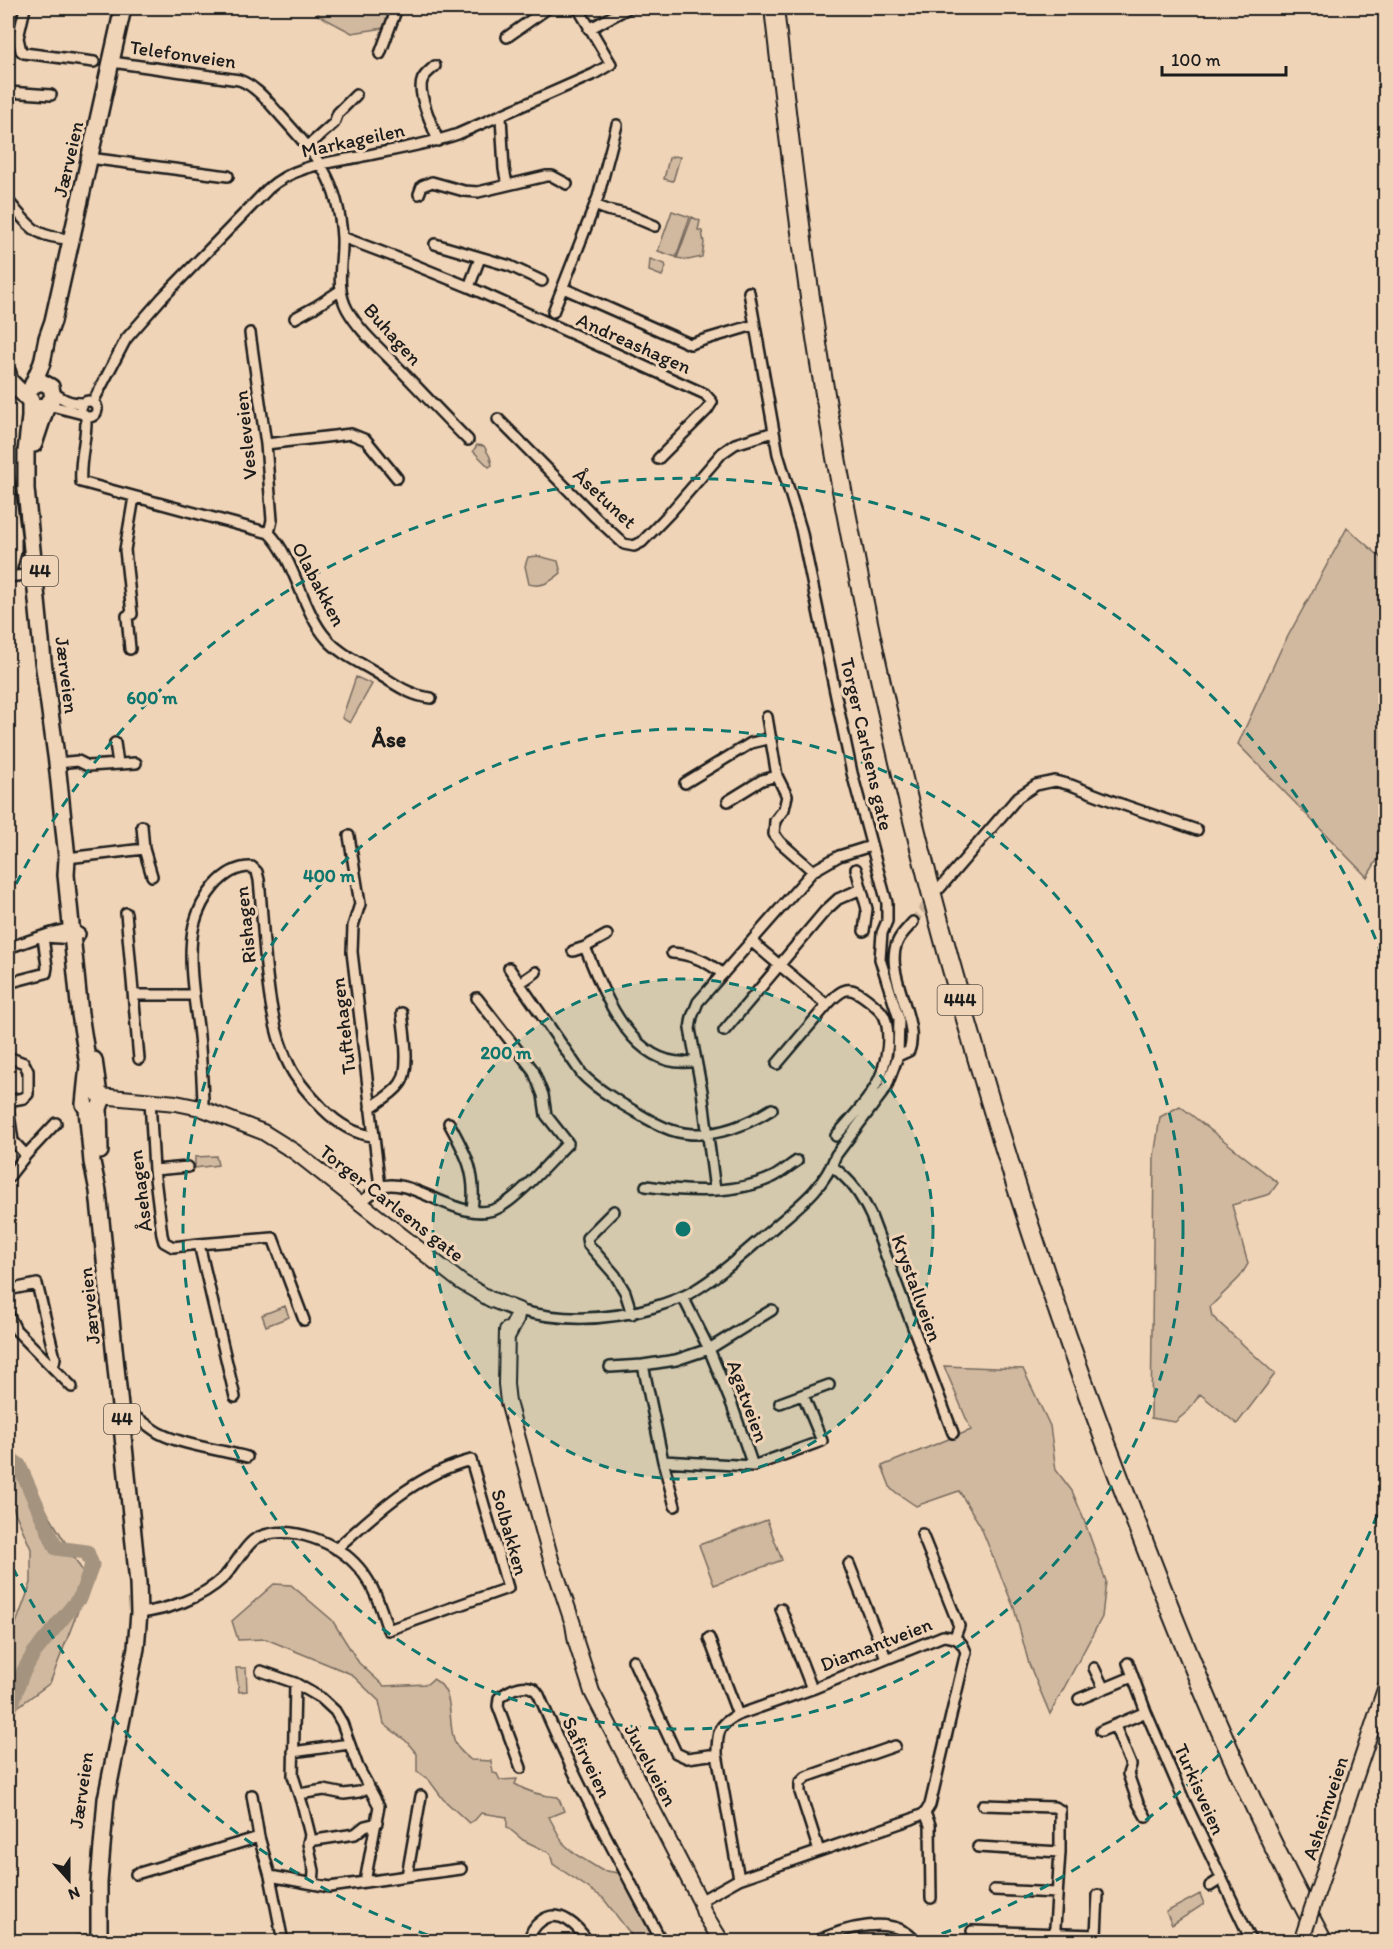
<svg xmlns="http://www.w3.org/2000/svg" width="1393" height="1949" font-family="Itim,sans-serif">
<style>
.green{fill:#d1b9a0;stroke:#766a5e;stroke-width:1.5}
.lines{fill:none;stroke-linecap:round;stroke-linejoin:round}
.river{stroke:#a4937f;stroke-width:15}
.street-tunnel{stroke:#c6af98;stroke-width:9;stroke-dasharray:9 4.5;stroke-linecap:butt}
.street-casing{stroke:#1c1c1c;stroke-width:14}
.secondary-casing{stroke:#1c1c1c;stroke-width:18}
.primary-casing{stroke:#1c1c1c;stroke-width:20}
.highway-casing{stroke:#1c1c1c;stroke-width:22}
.street{stroke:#f0d4b7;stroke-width:9}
.secondary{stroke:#f0d4b7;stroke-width:14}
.primary{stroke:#f0d4b7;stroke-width:15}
.highway{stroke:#f0d4b7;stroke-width:18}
.secondary-bridge-casing{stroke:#1c1c1c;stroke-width:18;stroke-linecap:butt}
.secondary-bridge{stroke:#f0d4b7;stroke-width:14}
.ring{fill:none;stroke:#0f766e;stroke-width:3;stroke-dasharray:10 8}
.labels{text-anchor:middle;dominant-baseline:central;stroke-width:6;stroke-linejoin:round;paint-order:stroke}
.shield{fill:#f0d4b7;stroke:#5c534a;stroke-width:1.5}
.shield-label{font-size:18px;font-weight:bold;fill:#1c1c1c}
.street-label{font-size:20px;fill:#1c1c1c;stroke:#f0d4b7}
.quarter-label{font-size:22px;font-weight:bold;fill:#1c1c1c;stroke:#f0d4b7}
.centre{fill:#0f766e;stroke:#f0d4b7;stroke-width:3}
.ring-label{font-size:18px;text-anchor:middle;font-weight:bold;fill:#0f766e;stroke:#f0d4b7;stroke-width:6;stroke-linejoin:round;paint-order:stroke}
</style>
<rect width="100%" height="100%" fill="#f0d4b7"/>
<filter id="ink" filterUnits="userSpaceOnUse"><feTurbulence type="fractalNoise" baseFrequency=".0167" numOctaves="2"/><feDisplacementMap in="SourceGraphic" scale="12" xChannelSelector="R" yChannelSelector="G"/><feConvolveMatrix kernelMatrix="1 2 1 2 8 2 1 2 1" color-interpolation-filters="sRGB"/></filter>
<g filter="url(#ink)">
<!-- green -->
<path class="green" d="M318 8H392L384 28 352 33 318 15Z
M674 156 680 157 673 181 664 179 669 158Z
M672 211 690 217 676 257 658 251Z
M692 217 700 221 698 230 702 231 704 243 702 257 688 260 677 258Z
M650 259 665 264 666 267 662 276 649 271Z
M477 445 484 446 490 457 492 465 489 467 473 451Z
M1347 528 1385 561V847L1367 877 1238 744 1281 649Z
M538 556 558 561 561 573C551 581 543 588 529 584L525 566 528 557Z
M356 677 372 684 350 723 342 718Z
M1180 1106 1278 1183 1270 1194 1232 1205 1248 1264 1240 1277 1210 1307 1212 1316 1275 1374 1237 1424 1200 1394 1189 1410 1175 1422 1151 1418 1154 1157 1160 1117Z
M216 1156 218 1165 195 1168V1157Z
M285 1306 289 1317 266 1326 262 1315Z
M944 1366 1023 1369 1050 1426 1056 1470 1072 1491 1081 1512 1106 1581 1102 1617 1050 1714 1029 1664 1014 1608 980 1525 959 1491 916 1506 891 1489 882 1466 971 1430Z
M8 1452 19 1465 89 1582 50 1683 8 1714V1628L14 1629 31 1583V1549L8 1496Z
M767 1520 782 1560 714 1585 699 1545Z
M274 1584 291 1585 332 1620 359 1663 384 1686 427 1684 433 1679C458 1691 445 1727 457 1746 460 1751 466 1756 471 1760L491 1761 493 1773 497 1774 500 1780 517 1779 515 1784C529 1793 542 1796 558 1797L564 1811 549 1817 563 1843 575 1854 601 1870 624 1874 661 1941H636L603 1898 553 1864 550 1853 523 1840 507 1827V1817L481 1813 475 1820 469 1823 443 1799 429 1780 417 1771V1754L406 1741 384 1724 379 1701 351 1674 266 1639 238 1640 232 1621Z
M236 1668H246L247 1691 239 1692Z
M1200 1894 1204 1904 1172 1925 1166 1912Z"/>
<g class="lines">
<!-- river -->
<path class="river" d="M8 1457 19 1465 56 1548 87 1552 92 1565 81 1596 34 1653 22 1674 12 1704 8 1709"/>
<!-- street-tunnel -->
<path class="street-tunnel" d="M913 922 933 897"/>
<!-- street casing -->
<g class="street-casing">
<path id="street" d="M25 8 18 38 21 51 24 53 94 62
M589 29 628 8
M507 37 548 8
M380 54 397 8
M112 62 239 80C256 86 268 102 280 115 316 155 339 180 342 238 343 262 335 287 347 309 358 329 376 345 392 361 417 387 442 414 468 440
M435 66C430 71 424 74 422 81 417 94 433 127 438 141
M8 92 51 95
M501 117 504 169 507 184
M308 146 334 123 338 113 356 95
M89 158 228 176
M419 194 422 186 432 182 464 191 478 192 546 176H552L567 184
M8 201C31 227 33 237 71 239
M595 205 607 210 629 215 655 226
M342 237 395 257 469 287 705 394 712 402 707 410 658 459
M435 244 510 266 542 281
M469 287 480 258
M563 288 690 344 754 325
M553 312 598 197 617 125
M295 318 315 307 341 290
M250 333 266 444 272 520 269 533
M53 392C63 400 70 403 83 403
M81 409a8 8 0 1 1 16 0a8 8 0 1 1-16 0Z
M93 402 126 339 161 299 268 189C294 166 326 163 359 157 392 150 426 145 458 134L594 74 611 64 578 8
M48 405 83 414
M86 417C87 439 79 459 81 482L269 533C295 559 302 611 327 639 340 654 361 663 377 673 395 684 410 696 431 698
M498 419 595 517 624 544 634 546 642 542 669 514 722 453 735 444 774 432
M266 444 351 434 366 440 397 478
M8 476 16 536V552L9 577
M8 577 34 574
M130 649 127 616 132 614 125 550 134 497
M767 717 777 776 787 796 784 809 775 821 774 834 780 842 813 871
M115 743 118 764
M57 763 78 761 88 766 136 763
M685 783 751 743 771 738
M728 801 762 780 777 776
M142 826 144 849 152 876
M349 836 360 904 353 926 352 952 380 1187 360 1203
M67 858 144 849
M856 869 867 909 864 931
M940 888 1018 797 1036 785 1055 781 1071 785 1115 802 1197 830
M126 913 139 1059
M607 935 585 947C604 994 633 1073 696 1061
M45 937 73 939 76 937
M752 942 827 1005C846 984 851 986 872 1003 879 1009 884 1013 886 1021 890 1037 887 1057 882 1072 873 1097 852 1117 836 1136
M8 948C20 944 64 927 72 929 75 930 78 933 80 934
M573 951 585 947
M672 953C691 954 708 962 723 974
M509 968 582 1074C594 1087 607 1094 622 1104 638 1113 653 1124 671 1130 706 1141 742 1128 772 1109
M8 983 46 973 47 967 43 937
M520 983 536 972
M134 995H194
M724 1031 825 911 838 899 861 889
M898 1056 909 1051C921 1021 882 971 898 941 901 934 908 928 913 922
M8 1057 24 1063 28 1071V1094L24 1098 13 1100 8 1107 13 1141 26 1155
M777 1064 827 1005
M150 1100 154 1170 162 1235 164 1242 173 1247 199 1244 235 1397
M200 1108 203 1101C202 1077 201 1052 198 1027 194 997 187 955 194 925 201 899 222 866 252 867L257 872 259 880C265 937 264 1018 291 1069 299 1084 311 1096 322 1108 336 1122 353 1134 373 1136
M370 1108C380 1101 393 1094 400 1084 411 1070 404 1031 402 1013
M449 1123C466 1154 477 1173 472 1210
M832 1166C852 1182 860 1193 871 1216L953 1433
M154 1170 188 1167
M8 1178 26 1155 56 1123
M646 1186C686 1192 735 1195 773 1177 781 1173 789 1166 797 1161
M380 1187C412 1174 463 1228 500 1207 520 1196 551 1160 568 1143L546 1115 543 1095 533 1070 477 998
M715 1190 702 1091 690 1029 692 1017 698 1002 813 871 839 856 871 846
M614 1211 587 1238 588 1244 615 1275 625 1292 632 1314
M199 1244 273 1238 304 1320
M8 1290 37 1284 55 1358 53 1368
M683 1297 709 1349 732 1405 753 1466
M518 1310C564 1322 608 1321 654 1307 667 1303 680 1299 692 1292 721 1275 746 1251 771 1230 798 1206 823 1190 836 1155L886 1088 898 1056 899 1019 880 959 882 933 887 921V903L852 773 801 529 778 454 749 292
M772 1310 709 1349 676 1360 643 1365 663 1461 753 1466 822 1441 803 1395
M8 1314 16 1330 72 1387
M610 1367 643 1365
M780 1403 829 1385
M122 1416C139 1414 146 1426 159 1433 182 1445 221 1450 247 1457
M663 1461 675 1506
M922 1534 959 1626 955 1637
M849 1564 886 1658
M781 1609 812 1689
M139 1613C167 1610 202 1598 223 1578 234 1568 246 1542 259 1537 291 1524 337 1542 359 1568 374 1585 381 1608 388 1630L508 1588 471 1460C417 1474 377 1512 336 1549
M709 1638 738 1715C718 1724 717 1733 717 1754L739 1879
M633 1660 676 1753 687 1758 717 1754
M1128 1663 1146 1712 1184 1800 1252 1942
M1094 1668 1104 1689
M261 1671 295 1683 321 1698 335 1711 342 1723 358 1767 379 1806 365 1882
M295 1683 293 1776 303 1807 310 1835 308 1843 314 1871 313 1884
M1079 1699 1132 1677
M738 1715 812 1689 943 1636C955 1637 961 1639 966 1652L930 1805 925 1813 930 1825 931 1898
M1115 1726 1131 1765 1128 1774 1138 1803 1146 1817
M1101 1731 1146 1712
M293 1752 349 1744
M521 1768 498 1706 499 1698C510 1689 530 1679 539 1695 574 1780 619 1860 662 1942
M299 1794 324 1790 344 1794 359 1792 369 1787
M252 1795 259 1837 270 1876 283 1942
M983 1805 1054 1807 1060 1810V1852L1054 1942
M309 1841 355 1834 365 1826 377 1823
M978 1847 1060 1852
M819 1851 800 1792V1783L806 1777 895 1746
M136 1874 259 1837
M270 1876 330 1887 407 1876 421 1796
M407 1876 461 1869
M1210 1886 1221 1879
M994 1890 1057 1893
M700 1901 739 1879 912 1819 925 1813
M972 1931 1096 1935V1942
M1096 1935 1098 1895
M76 1942 91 1940 92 1942
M529 1942C530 1933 534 1926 541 1921 559 1907 578 1926 588 1942
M815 1942C841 1929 894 1912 916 1942"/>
</g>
<!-- secondary casing -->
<g class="secondary-casing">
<path id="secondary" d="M100 1096 176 1103 200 1108 263 1132 295 1152 461 1282 490 1299 518 1310 516 1320 507 1337
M507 1330 506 1384 508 1402 555 1574
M554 1567 573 1624 576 1642 592 1692 700 1901 704 1913 722 1942
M1322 1878 1386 1686"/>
</g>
<!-- primary casing -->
<g class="primary-casing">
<path id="primary" d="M8 373 9 380 29 400
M34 385 42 382 51 387 53 397C48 405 43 409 33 405L28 395 42 363 47 338 53 321 123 8
M30 401V417L26 452V489L43 661 57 763 67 858 66 875 80 1014 88 1065 84 1104 87 1109 92 1162 98 1191 138 1583 139 1613 136 1648 106 1799 99 1882V1942
M34 444 47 405
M94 1060 99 1095 102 1100 99 1108 100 1151"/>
</g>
<!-- highway casing -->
<g class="highway-casing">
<path id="highway" d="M774 8C789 139 804 270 826 400 889 774 989 1142 1126 1496 1184 1648 1245 1799 1323 1942"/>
</g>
<!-- street -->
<use href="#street" class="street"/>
<!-- secondary -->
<use href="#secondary" class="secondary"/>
<!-- primary -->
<use href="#primary" class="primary"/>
<!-- highway -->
<use href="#highway" class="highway"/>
<!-- secondary-bridge casing -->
<g class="secondary-bridge-casing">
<path id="secondary-bridge" d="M1301 1942 1322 1878"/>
</g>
<!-- secondary-bridge -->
<use href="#secondary-bridge" class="secondary-bridge"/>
</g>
</g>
<!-- distance rings -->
<circle cx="683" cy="1229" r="250" fill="#0f766e" fill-opacity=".12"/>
<g class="ring">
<circle cx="683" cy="1229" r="250"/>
<circle cx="683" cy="1229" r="500"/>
<path d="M1384 1498A751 751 0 0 1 921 1941M445 1941A751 751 0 0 1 8 1558M8 900A751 751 0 0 1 1384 960"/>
</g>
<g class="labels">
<!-- shield labels -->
<g class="shield">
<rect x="22" y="556" width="36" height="30" rx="4.5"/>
<rect x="937.5" y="985" width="45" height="30" rx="4.5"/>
<rect x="104" y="1404" width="36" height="30" rx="4.5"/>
</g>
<g class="shield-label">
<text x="40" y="571">44</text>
<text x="960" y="1000">444</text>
<text x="122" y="1419">44</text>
</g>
<!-- street labels -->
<g class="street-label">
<text transform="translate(183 54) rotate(8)">Telefonveien</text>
<text transform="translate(353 140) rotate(-12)">Markageilen</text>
<text transform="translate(68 159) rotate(-77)">Jærveien</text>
<text transform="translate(393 334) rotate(48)">Buhagen</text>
<text transform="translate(634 343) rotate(24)">Andreashagen</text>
<text transform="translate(245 435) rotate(-96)">Vesleveien</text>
<text transform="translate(605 498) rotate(43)">Åsetunet</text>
<text transform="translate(319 584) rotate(62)">Olabakken</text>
<text transform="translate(67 675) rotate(83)">Jærveien</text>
<text transform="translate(867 744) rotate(77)">Torger Carlsens gate</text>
<text transform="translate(245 925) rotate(-96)">Rishagen</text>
<text transform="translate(343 1026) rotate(-97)">Tuftehagen</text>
<text transform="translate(140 1191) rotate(-97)">Åsehagen</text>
<text transform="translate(392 1203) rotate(38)">Torger Carlsens gate</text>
<text transform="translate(917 1288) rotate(70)">Krystallveien</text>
<text transform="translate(89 1306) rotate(-96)">Jærveien</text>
<text transform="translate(748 1401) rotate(70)">Agatveien</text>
<text transform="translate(510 1532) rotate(74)">Solbakken</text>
<text transform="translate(876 1644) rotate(-21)">Diamantveien</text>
<text transform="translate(587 1757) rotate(64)">Safirveien</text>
<text transform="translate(651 1765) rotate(62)">Juvelveien</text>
<text transform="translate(1200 1789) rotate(66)">Turkisveien</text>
<text transform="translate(81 1790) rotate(-82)">Jærveien</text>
<text transform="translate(1325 1808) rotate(-72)">Asheimveien</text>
</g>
<!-- quarter labels -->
<g class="quarter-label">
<text x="389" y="739">Åse</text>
</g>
</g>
<circle cx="683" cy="1229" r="9" class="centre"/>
<g class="ring-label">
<text x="152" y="704">600 m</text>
<text x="329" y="882">400 m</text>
<text x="506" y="1059">200 m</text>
</g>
<!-- margin -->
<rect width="1393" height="1949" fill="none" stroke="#f0d4b7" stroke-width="30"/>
<rect x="15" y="15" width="1363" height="1919" fill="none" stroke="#1c1c1c" stroke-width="2" filter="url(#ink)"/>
<!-- north arrow -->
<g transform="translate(69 1880) rotate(159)" stroke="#f0d4b7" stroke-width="4.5" paint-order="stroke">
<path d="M0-4.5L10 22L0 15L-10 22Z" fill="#1c1c1c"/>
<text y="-9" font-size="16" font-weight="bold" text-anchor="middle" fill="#1c1c1c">N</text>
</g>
<!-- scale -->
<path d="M1162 66v9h124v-9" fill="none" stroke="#1c1c1c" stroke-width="3"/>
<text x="1171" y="66" font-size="18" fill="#1c1c1c" stroke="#f0d4b7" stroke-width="4.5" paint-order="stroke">100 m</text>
</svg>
